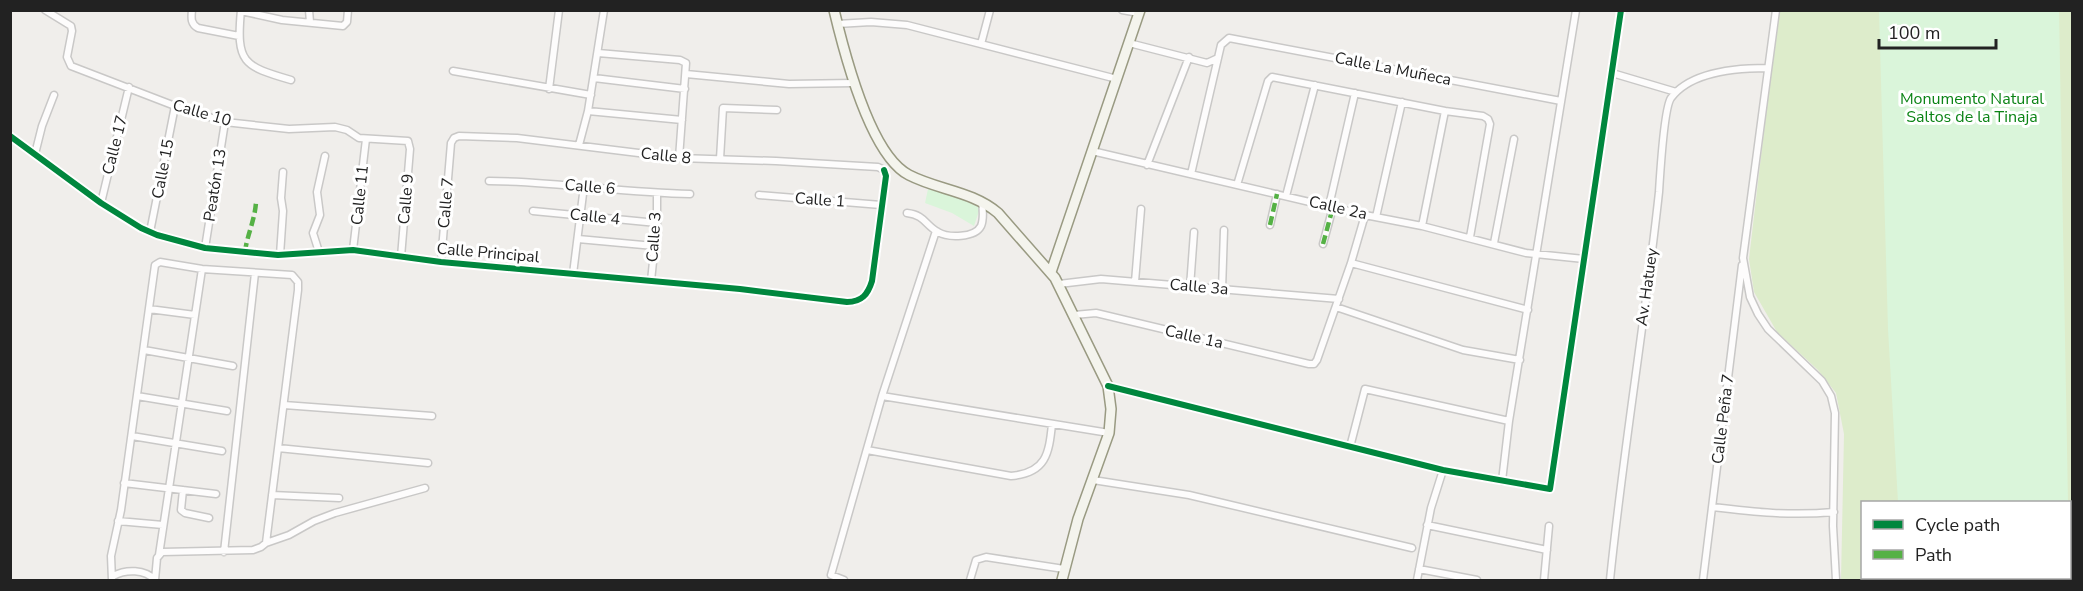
<svg xmlns="http://www.w3.org/2000/svg" width="2083" height="591" font-family="'Nunito Sans',sans-serif">
<style>
.grass{fill:#ddeccb;fill-rule:evenodd}
.park{fill:#daf5da}
.lines{fill:none;stroke-linecap:round;stroke-linejoin:round}
.street-casing{stroke:#c9c8c7;stroke-width:9}
.secondary-casing{stroke:#999a82;stroke-width:12}
.street{stroke:#fdfcfc;stroke-width:6}
.secondary{stroke:#f4f4ed;stroke-width:9}
.quiet{stroke:#55b145;stroke-width:4.5;stroke-dasharray:9 4.5;stroke-linecap:butt}
.cycleway-casing{stroke:#fff;stroke-width:10}
.cycleway{stroke:#00873e;stroke-width:6}
.labels{text-anchor:middle;dominant-baseline:central;stroke-width:6;stroke-linejoin:round;paint-order:stroke}
.street-label{font-size:16px;fill:#222;stroke:#fff}
.park-label{font-size:16px;fill:#0c8416;stroke:#fff}
</style>
<rect width="100%" height="100%" fill="#f0eeeb"/>
<!-- grass -->
<path class="grass" d="M1778 11H2072V580H1841L1844 434 1836 393 1818 370 1777 332 1754 292 1749 259ZM1862 502H2070V578H1862Z"/>
<!-- park -->
<path class="park" d="M1879 11H2059L2068 502H1898L1888 329Z
M928 189 959 198 978 207 979 211 974 226 952 213 925 203Z
M1903 578H2069V580H1903Z"/>
<g class="lines">
<!-- street casing -->
<g class="street-casing">
<path id="street" d="M45 10 71 26 72 31 67 57 71 66 175 106 225 122 289 129 335 127 347 130 359 138 408 141 410 149 401 257
M192 10C191 19 191 24 198 28L239 36
M241 10C236 63 243 66 291 80
M309 10 310 22
M1122 10 1139 13
M1776 10 1743 258 1750 297 1758 314 1768 329 1822 381 1831 396 1835 413 1833 526 1836 580
M241 11 282 20 343 26 347 22 348 10
M837 24 871 22 907 25 1117 79
M1129 43 1207 63 1218 58
M981 44 990 10
M598 53 680 60 686 63 679 158
M453 71 591 95
M1612 73 1676 92
M686 74 789 84 854 83
M594 78 685 89
M549 89 559 10
M588 111 682 120
M10 136 101 203 141 228 157 235 205 248 278 255 353 250 441 262 740 289 847 302C862 302 868 294 872 281L886 176 884 170
M579 145 588 111 604 10
M1092 151 1365 215 1422 226 1526 253 1584 259
M35 154 42 126 54 95
M720 159 723 108 777 110
M1147 165 1189 57
M1191 174 1221 45 1229 38 1561 101
M489 181C556 181 623 193 690 194
M1237 185 1268 81 1272 77 1445 111 1483 116 1488 119 1490 124 1470 237
M759 195 881 205
M1286 196 1315 85
M101 203 129 87
M1329 206 1355 93
M533 211 657 223
M907 213C925 215 925 225 938 232 948 238 975 238 981 226 984 219 983 210 982 202
M1376 217 1402 102
M1270 225 1277 194
M1422 226 1445 111
M150 232 175 106
M578 239 654 246
M1494 243 1514 139
M1323 244 1333 207
M205 248 225 122
M353 250 366 139
M319 252 313 233 320 215 317 192 325 156
M280 255 283 211 281 198 283 172
M441 262 451 143 454 138 459 136 517 138 679 158 776 161 878 167 884 170
M1351 263 1528 310
M573 274 584 186
M651 281 657 223V193
M1135 282 1141 209
M1059 284 1101 279 1339 299
M1190 287 1194 232
M1222 290 1224 230
M1336 307 1463 350 1520 360
M149 309 195 315
M1074 315 1096 313 1309 364H1314L1317 360 1351 263 1365 215
M144 350 233 366
M1108 386 1443 470 1550 489 1621 10
M137 396 227 411
M882 396 1109 433
M284 405 432 416
M132 436 222 451
M1350 447 1365 389 1509 421
M278 448 428 463
M867 450 1011 476C1046 473 1049 454 1052 424
M1093 480 1189 495 1412 548
M1502 481 1509 421 1576 10
M124 483 216 494
M183 490 181 510 185 513 209 518
M272 495 339 498
M1712 507C1754 512 1791 516 1834 512
M118 521 163 525
M1427 525 1547 550
M266 543 289 535 314 521 335 513 425 488
M224 552 255 273
M159 555 202 269
M1419 569 1477 580
M113 576C126 569 145 569 155 580
M112 580 111 556 121 510 155 265 160 262 202 269 292 275 298 282V290L266 543 261 547 253 550 162 552 157 558 155 580
M844 580 831 575 882 396 936 231
M970 580 976 560 986 557 1064 569
M1417 580 1431 508 1443 470
M1544 580 1549 526
M1610 580C1623 451 1645 322 1659 192 1660 176 1664 108 1671 98 1691 71 1737 68 1767 68
M1703 580 1742 265"/>
</g>
<!-- secondary casing -->
<g class="secondary-casing">
<path id="secondary" d="M834 10C844 52 870 155 909 175 938 190 972 191 998 213L1055 278 1108 386 1111 409 1109 433 1078 519 1062 580
M1051 272 1140 10"/>
</g>
<!-- street -->
<use href="#street" class="street"/>
<!-- secondary -->
<use href="#secondary" class="secondary"/>
<!-- quiet -->
<path class="quiet" d="M1270 225 1277 194
M1323 244 1333 207
M245 252C247 235 255 220 256 202"/>
<!-- cycleway casing -->
<g class="cycleway-casing">
<path id="cycleway" d="M10 136 101 203 141 228 157 235 205 248 278 255 353 250 441 262 740 289 847 302C862 302 868 294 872 281L886 176 884 170
M1108 386 1443 470 1550 489 1621 10"/>
</g>
<!-- cycleway -->
<use href="#cycleway" class="cycleway"/>
</g>
<g class="labels">
<!-- street labels -->
<g class="street-label">
<text transform="translate(1393 69) rotate(11)">Calle La Muñeca</text>
<text transform="translate(202 113) rotate(16)">Calle 10</text>
<text transform="translate(115 145) rotate(-76)">Calle 17</text>
<text transform="translate(666 156) rotate(6)">Calle 8</text>
<text transform="translate(163 169) rotate(-79)">Calle 15</text>
<text transform="translate(215 185) rotate(-81)">Peatón 13</text>
<text transform="translate(590 187) rotate(5)">Calle 6</text>
<text transform="translate(360 195) rotate(-84)">Calle 11</text>
<text transform="translate(406 199) rotate(-85)">Calle 9</text>
<text transform="translate(820 200) rotate(4)">Calle 1</text>
<text transform="translate(446 203) rotate(-85)">Calle 7</text>
<text transform="translate(1338 208) rotate(13)">Calle 2a</text>
<text transform="translate(595 217) rotate(6)">Calle 4</text>
<text transform="translate(654 237) rotate(-86)">Calle 3</text>
<text transform="translate(488 253) rotate(5)">Calle Principal</text>
<text transform="translate(1199 287) rotate(5)">Calle 3a</text>
<text transform="translate(1647 287) rotate(-82)">Av. Hatuey</text>
<text transform="translate(1194 337) rotate(13)">Calle 1a</text>
<text transform="translate(1723 419) rotate(-83)">Calle Peña 7</text>
</g>
<!-- park labels -->
<g class="park-label">
<text x="1972" y="99">Monumento Natural<tspan x="1972" dy="18">Saltos de la Tinaja</tspan></text>
</g>
</g>
<!-- border -->
<rect width="2083" height="591" fill="none" stroke="#222222" stroke-width="24"/>
<!-- legend -->
<rect x="1861" y="501" width="210" height="78" fill="#ffffff" stroke="#a7a7a7" stroke-width="1.5"/>
<rect x="1873" y="520" width="30" height="9" fill="#00873e" stroke="#a7a7a7" stroke-width="1.5"/>
<text x="1915" y="531" font-size="18" fill="#222222">Cycle path</text>
<rect x="1873" y="550" width="30" height="9" fill="#55b145" stroke="#a7a7a7" stroke-width="1.5"/>
<text x="1915" y="561" font-size="18" fill="#222222">Path</text>
<!-- scale -->
<path d="M1879 39v9h117v-9" fill="none" stroke="#222222" stroke-width="3"/>
<text x="1888" y="39" font-size="18" fill="#222222" stroke="#ffffff" stroke-width="4.5" paint-order="stroke">100 m</text>
</svg>
